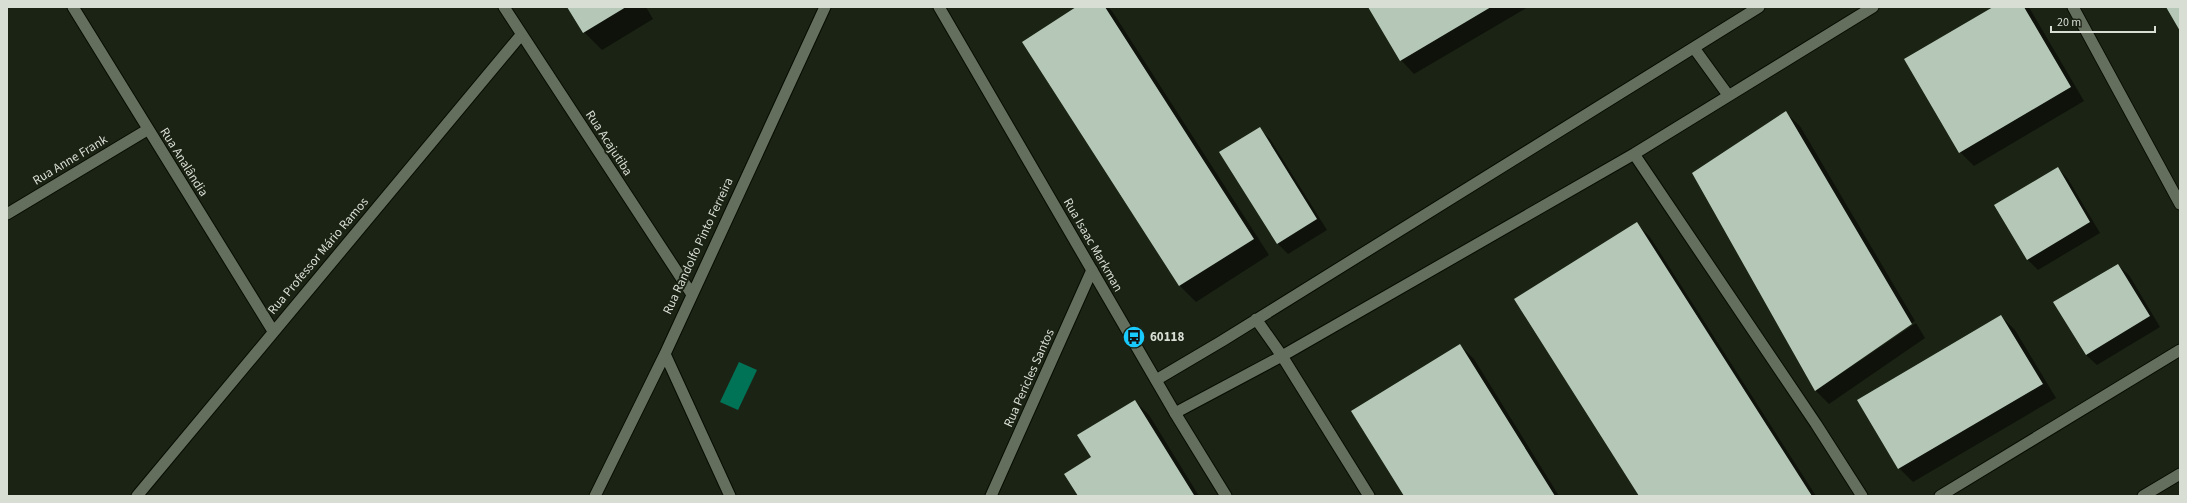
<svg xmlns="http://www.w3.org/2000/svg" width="2187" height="503" font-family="'Source Sans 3',sans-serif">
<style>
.water{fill:#007357}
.shadow{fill:#0007}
.building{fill:#b5c8b8}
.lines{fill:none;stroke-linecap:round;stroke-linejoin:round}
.service-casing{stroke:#060c02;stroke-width:13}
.minor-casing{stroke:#060c02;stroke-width:13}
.tertiary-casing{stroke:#060c02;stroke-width:13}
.service{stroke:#656f5e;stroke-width:11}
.minor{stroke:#656f5e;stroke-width:11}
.tertiary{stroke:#656f5e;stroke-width:11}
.labels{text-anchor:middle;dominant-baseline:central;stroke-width:4;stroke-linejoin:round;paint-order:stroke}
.street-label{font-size:13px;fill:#d9ded5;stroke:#1b2314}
.poi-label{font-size:13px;font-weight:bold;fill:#d9ded5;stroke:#1b2314;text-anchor:start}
</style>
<rect width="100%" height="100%" fill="#1b2314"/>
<!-- water -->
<path class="water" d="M739 362 757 370 738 410 720 402Z"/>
<!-- shadow -->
<path class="shadow" d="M568 7H646L653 19 602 50 584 32Z
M1078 7H1108L1112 11 1269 255 1196 302 1180 286 1023 42Z
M1369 7H1528L1414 74 1401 60Z
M1995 7H2028L2030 9 2084 101 1974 166 1960 152Z
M1786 113 1800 126 1915 321 1818 387V389L1916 323 1925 338 1829 404 1815 390Z
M1260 129 1270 139 1327 230 1288 254 1277 243Z
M2058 168 2068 179 2100 233 2038 270 2027 259Z
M1636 223 1650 237 1816 496H1640Z
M2118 265 2129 275 2160 327 2097 365 2086 355Z
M2001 316 2015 330 2056 398 1913 482 1899 468Z
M1460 345 1474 359 1559 496H1405Z
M1135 401 1149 415 1199 496H1079L1092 457Z"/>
<!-- building -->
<path class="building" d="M567 7H626L583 33Z
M1076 7H1105L1254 239 1179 286 1022 42Z
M1368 7H1491L1400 61Z
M1993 7H2024L2071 87 1959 153 1904 59Z
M2166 7H2180V31Z
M1786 111 1912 324 1815 391 1692 173Z
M1260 127 1317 219 1277 244 1219 152Z
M2058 167 2090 222 2027 260 1994 205Z
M1637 222 1812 496H1639L1514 299Z
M2118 264 2150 316 2086 355 2053 302Z
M2001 315 2043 384 1898 469 1857 400Z
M1460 344 1555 496H1404L1351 411Z
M1135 400 1194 495V496H1078L1064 474 1091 457 1077 435Z"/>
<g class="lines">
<!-- service casing -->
<g class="service-casing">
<path id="service" d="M2073 7 2180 204
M1694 48 1728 95
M1634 154 1816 424 1862 496
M1256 319 1282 356 1369 496
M1156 380 1222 341 1759 7
M1175 413 1282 356 1634 154 1873 7
M1940 496 2180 350"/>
</g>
<!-- minor casing -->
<g class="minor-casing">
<path id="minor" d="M73 7 273 331
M504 7 691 293
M7 214 147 130
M665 354 730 496
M137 496 521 35
M595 496 665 354 825 7
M991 496 1092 270"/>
</g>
<!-- tertiary casing -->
<g class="tertiary-casing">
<path id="tertiary" d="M939 7 1175 413 1226 496
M2143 496 2180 474"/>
</g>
<!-- service -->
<use href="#service" class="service"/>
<!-- minor -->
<use href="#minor" class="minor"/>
<!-- tertiary -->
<use href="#tertiary" class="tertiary"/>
</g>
<!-- icons -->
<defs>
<g id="bus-disc" transform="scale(1.15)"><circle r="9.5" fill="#19cafc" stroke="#1b2314"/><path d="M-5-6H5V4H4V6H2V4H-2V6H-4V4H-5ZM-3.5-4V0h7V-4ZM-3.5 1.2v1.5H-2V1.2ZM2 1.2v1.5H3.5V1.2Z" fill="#111"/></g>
</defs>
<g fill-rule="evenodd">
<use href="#bus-disc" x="1134" y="337"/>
</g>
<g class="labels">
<!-- street labels -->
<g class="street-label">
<text transform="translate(609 143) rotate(57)">Rua Acajutiba</text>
<text transform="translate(70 160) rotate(-31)">Rua Anne Frank</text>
<text transform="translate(184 162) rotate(58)">Rua Analândia</text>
<text transform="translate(1093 245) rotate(60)">Rua Isaac Markman</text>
<text transform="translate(698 246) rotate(-65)">Rua Randolfo Pinto Ferreira</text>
<text transform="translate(318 256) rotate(-50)">Rua Professor Mário Ramos</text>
<text transform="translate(1029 378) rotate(-66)">Rua Pericles Santos</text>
</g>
<!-- poi labels -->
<g class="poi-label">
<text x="1150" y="337">60118</text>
</g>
</g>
<!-- border -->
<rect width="2187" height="503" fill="none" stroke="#d9ded5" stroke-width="16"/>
<!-- scale -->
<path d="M2051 26v6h104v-6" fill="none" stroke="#d9ded5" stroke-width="2"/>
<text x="2057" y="26" font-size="12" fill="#d9ded5" stroke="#1b2314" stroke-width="3" paint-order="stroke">20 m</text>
</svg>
